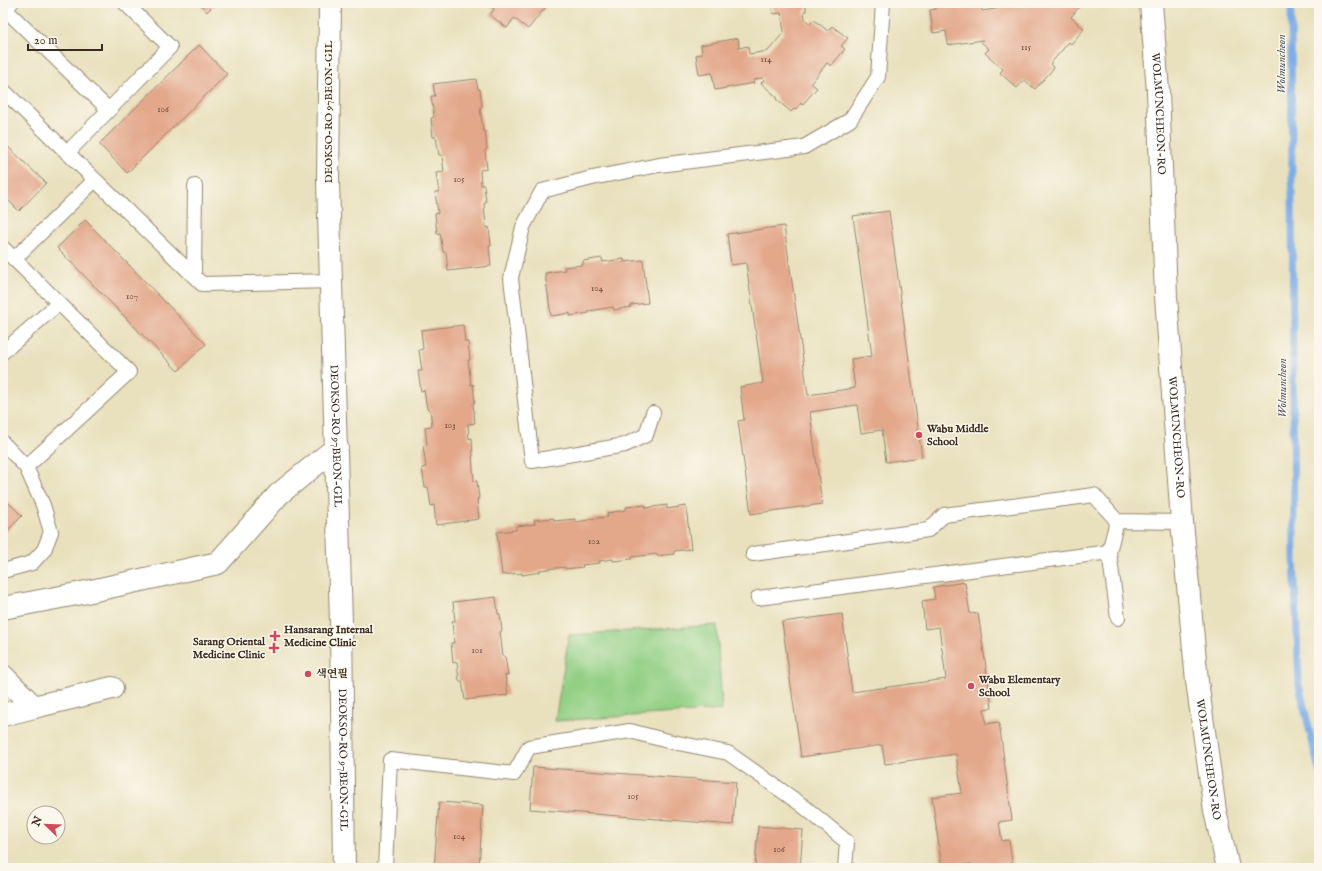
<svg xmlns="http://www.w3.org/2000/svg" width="1322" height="871" font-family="'IM FELL English','Noto Serif KR',serif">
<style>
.green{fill:#93d085;stroke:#677d52}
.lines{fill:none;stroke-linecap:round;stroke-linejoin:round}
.stream{stroke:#7dade7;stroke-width:7}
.building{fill:#e3a78a}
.service-casing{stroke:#92866e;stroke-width:16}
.minor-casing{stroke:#92866e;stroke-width:24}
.service{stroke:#fff;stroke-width:14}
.minor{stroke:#fff;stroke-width:22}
.poi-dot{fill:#d1495b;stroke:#fbf7ec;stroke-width:1.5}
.labels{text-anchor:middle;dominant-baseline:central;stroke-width:3;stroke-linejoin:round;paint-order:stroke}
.number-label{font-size:9px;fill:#654939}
.street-label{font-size:11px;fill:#3b2a1e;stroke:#fbf7ec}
.poi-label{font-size:11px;font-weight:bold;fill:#3b2a1e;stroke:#fbf7ec;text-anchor:start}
.water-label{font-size:12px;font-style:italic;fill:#525864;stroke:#fbf7ec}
</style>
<rect width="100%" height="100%" fill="#fbf7ec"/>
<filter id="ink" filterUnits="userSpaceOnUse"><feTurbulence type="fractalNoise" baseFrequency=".025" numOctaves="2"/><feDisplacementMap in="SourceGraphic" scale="8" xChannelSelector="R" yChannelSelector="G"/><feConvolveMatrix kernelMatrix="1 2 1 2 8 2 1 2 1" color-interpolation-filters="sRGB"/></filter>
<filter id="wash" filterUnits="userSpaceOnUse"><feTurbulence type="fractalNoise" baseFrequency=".012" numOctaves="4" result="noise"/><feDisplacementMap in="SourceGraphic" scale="16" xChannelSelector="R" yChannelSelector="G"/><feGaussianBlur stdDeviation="0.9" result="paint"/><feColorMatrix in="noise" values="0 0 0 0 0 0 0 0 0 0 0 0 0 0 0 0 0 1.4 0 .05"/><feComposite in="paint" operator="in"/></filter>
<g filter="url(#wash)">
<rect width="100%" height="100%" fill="#e9e1be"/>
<!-- green -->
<path class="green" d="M717 625 722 710 555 721 569 635Z"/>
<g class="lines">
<!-- stream -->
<path class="stream" d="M1291 3 1294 556 1299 685 1319 771"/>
</g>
<g id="blocks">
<!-- building -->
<path class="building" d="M199 3H216L207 12Z
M489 3H549L528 29 514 18 507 28 490 15 494 9 488 4Z
M761 3H806V11H804L805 19 810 24 814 20 828 31 832 26 848 38 841 46 845 49 831 66 827 63 811 83 817 88 802 105 801 103 795 110 794 109 791 112 776 99 777 97 761 83 764 80 762 78 753 80 754 83 715 90 712 73 699 75 696 55 702 54 701 45 738 38 739 48 748 46 749 54 768 51 784 32 781 13 773 14 771 5 762 6Z
M935 3H972V5L981 3 982 11 1000 8 1004 3H1068L1070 4 1074 3 1079 7 1071 17 1084 29 1071 44 1069 42 1050 64 1054 68 1035 89 1024 80 1017 88 1000 73 1003 69 985 53 989 49 981 42 983 40 948 45 946 31 933 33 930 10 936 9Z
M199 45 227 74 127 173 99 144Z
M476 79 478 89H480L482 106 480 107 483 131H485L487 149 485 150 487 169 480 170 481 185H484L486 202 484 203 486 228 489 227 491 246H489L491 266 448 271 446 252H443L440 233 437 234 435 214 438 213 435 192H439L436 173 444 172 442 155H439L436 137H433L431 118 434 117 431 96H435L433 84Z
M3 142 46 183 19 211 3 195Z
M889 211 922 457 886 462 882 430 861 433 857 405 810 412 822 504 751 514 738 421 744 420 740 387 763 383 746 263 731 265 727 234 784 226 808 395 855 388 851 359 872 356 853 216Z
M85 220 206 344 178 371 57 248Z
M602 258 603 262 624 259V262L643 260 648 303 631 305V307L614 310 613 307 589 311V313L570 316V313L551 316 545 273 565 270 564 267 583 265V261Z
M463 325 465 342H468L470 360H468L471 385 473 384 475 403H473L475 423 468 424 469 439 472 438 473 456H472L474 481H477L479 499H477L479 519 436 525 434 505 431 506 428 487H425L422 468 426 467 423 446 427 445 425 427 432 426 430 409H427L424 390 421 391 418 371H422L419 350 423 349 421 330Z
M3 497 22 516 3 535Z
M645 505 646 508 667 505V509L686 506 691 549 674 551V554L657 556V554L632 557V559L613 561V559L599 561 600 563 582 565 583 567 565 569V567L540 570V572L522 575V573L502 575 497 532 516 530V526L535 524 534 520 554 518V521L575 519 576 522 588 520V519L608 517 607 513 626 510V507Z
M965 582 970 614 978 613 992 708 984 709 986 724 999 722 1012 820 999 822 1002 841 1009 840 1013 868H972L971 864 942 868 932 797 962 793 956 754 885 764 882 745 801 757 782 622 842 614 852 692 946 679 939 627 925 629 922 601 935 599 933 587Z
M496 597 498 614H500L502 631 500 632 503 656H505L508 675H505L508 695 465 700 462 681H459L457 662 453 663 451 643H454L452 621H455L453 602Z
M533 767 736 782 733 825 530 809Z
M439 802 483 805 479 868H434Z
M758 826 803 830 800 868H755Z"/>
</g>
</g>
<g filter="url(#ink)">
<use href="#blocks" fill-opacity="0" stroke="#92866e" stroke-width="1"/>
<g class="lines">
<!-- service casing -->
<g class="service-casing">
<path id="service" d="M11 3 5 9 109 110
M3 90 202 284 332 281
M67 153 170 47 125 3
M3 248 129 372 26 467 3 443
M14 259 95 180
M194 276 195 186
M3 352 59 303
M653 413 646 435 625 445 532 461 511 278 523 227 542 191 592 178 659 165 804 147 850 120 878 77 883 3
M1109 552 1118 618
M753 554 928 530 944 515 1094 495 1117 521 1182 522
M3 571 32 563 44 550 51 532 43 505 26 467
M758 598 1109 552 1117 521
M385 868 390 760 514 774 529 747 630 731 668 741 728 753 802 805 847 842 845 868"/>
</g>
<!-- minor casing -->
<g class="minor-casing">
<g id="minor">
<path id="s1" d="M330 3 328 181 341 622 344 868"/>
<path id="s2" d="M1151 3 1158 91 1166 296 1182 522 1197 681 1215 811 1228 868"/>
<path d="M3 608 82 593 218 563 279 494 337 447"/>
<path d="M3 676 34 707 112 688"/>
<path d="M3 715 34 707"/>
</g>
</g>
<!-- service -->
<use href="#service" class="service"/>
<!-- minor -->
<use href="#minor" class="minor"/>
</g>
</g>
<!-- markers -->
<g class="poi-dot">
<circle cx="919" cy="435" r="4"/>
<path d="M273 630h4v4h4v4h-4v4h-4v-4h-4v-4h4z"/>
<path d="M272 642h4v4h4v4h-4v4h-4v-4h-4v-4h4z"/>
<circle cx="308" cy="674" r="4"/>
<circle cx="971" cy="686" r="4"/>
</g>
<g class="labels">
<!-- number labels -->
<g class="number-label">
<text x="1026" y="47">115</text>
<text x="766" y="59">114</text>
<text x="163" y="109">106</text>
<text x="459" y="179">105</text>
<text x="597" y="288">104</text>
<text x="132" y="296">107</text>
<text x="450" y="425">103</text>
<text x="594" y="541">102</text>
<text x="477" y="650">101</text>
<text x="633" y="796">105</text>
<text x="459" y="836">104</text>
<text x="779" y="849">106</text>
</g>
<!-- street labels -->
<g class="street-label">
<text transform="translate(329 112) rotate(-90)">DEOKSO-RO 97BEON-GIL</text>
<text stroke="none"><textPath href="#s2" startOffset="111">WOLMUNCHEON-RO</textPath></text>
<text stroke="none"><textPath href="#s1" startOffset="433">DEOKSO-RO 97BEON-GIL</textPath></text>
<text stroke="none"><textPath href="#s2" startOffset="435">WOLMUNCHEON-RO</textPath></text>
<text stroke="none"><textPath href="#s1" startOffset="757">DEOKSO-RO 97BEON-GIL</textPath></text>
<text stroke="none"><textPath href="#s2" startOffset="759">WOLMUNCHEON-RO</textPath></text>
</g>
<!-- poi labels -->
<g class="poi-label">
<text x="927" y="429">Wabu Middle<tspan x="927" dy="13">School</tspan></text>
<text x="284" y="630">Hansarang Internal<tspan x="284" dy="13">Medicine Clinic</tspan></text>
<text x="265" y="642" text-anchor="end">Sarang Oriental<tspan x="265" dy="13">Medicine Clinic</tspan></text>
<text x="316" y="674">색연필</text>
<text x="979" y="680">Wabu Elementary<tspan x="979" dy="13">School</tspan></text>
</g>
<!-- water labels -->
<g class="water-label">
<text transform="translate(1281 64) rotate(-90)">Wolmuncheon</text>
<text transform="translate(1282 388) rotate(-90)">Wolmuncheon</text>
</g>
</g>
<!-- margin -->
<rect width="1322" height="871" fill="none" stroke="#fbf7ec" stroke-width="16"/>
<!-- north arrow -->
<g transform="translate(46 825) rotate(293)"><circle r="19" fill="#fbf7ec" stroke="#aea59a"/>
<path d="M0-3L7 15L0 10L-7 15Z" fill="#d1495b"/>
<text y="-6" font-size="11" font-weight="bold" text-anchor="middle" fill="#3b2a1e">N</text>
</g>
<!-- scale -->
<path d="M28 44v6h74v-6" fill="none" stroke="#3b2a1e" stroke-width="2"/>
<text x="34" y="44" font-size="12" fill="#3b2a1e" stroke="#fbf7ec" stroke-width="3" paint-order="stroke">20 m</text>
</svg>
